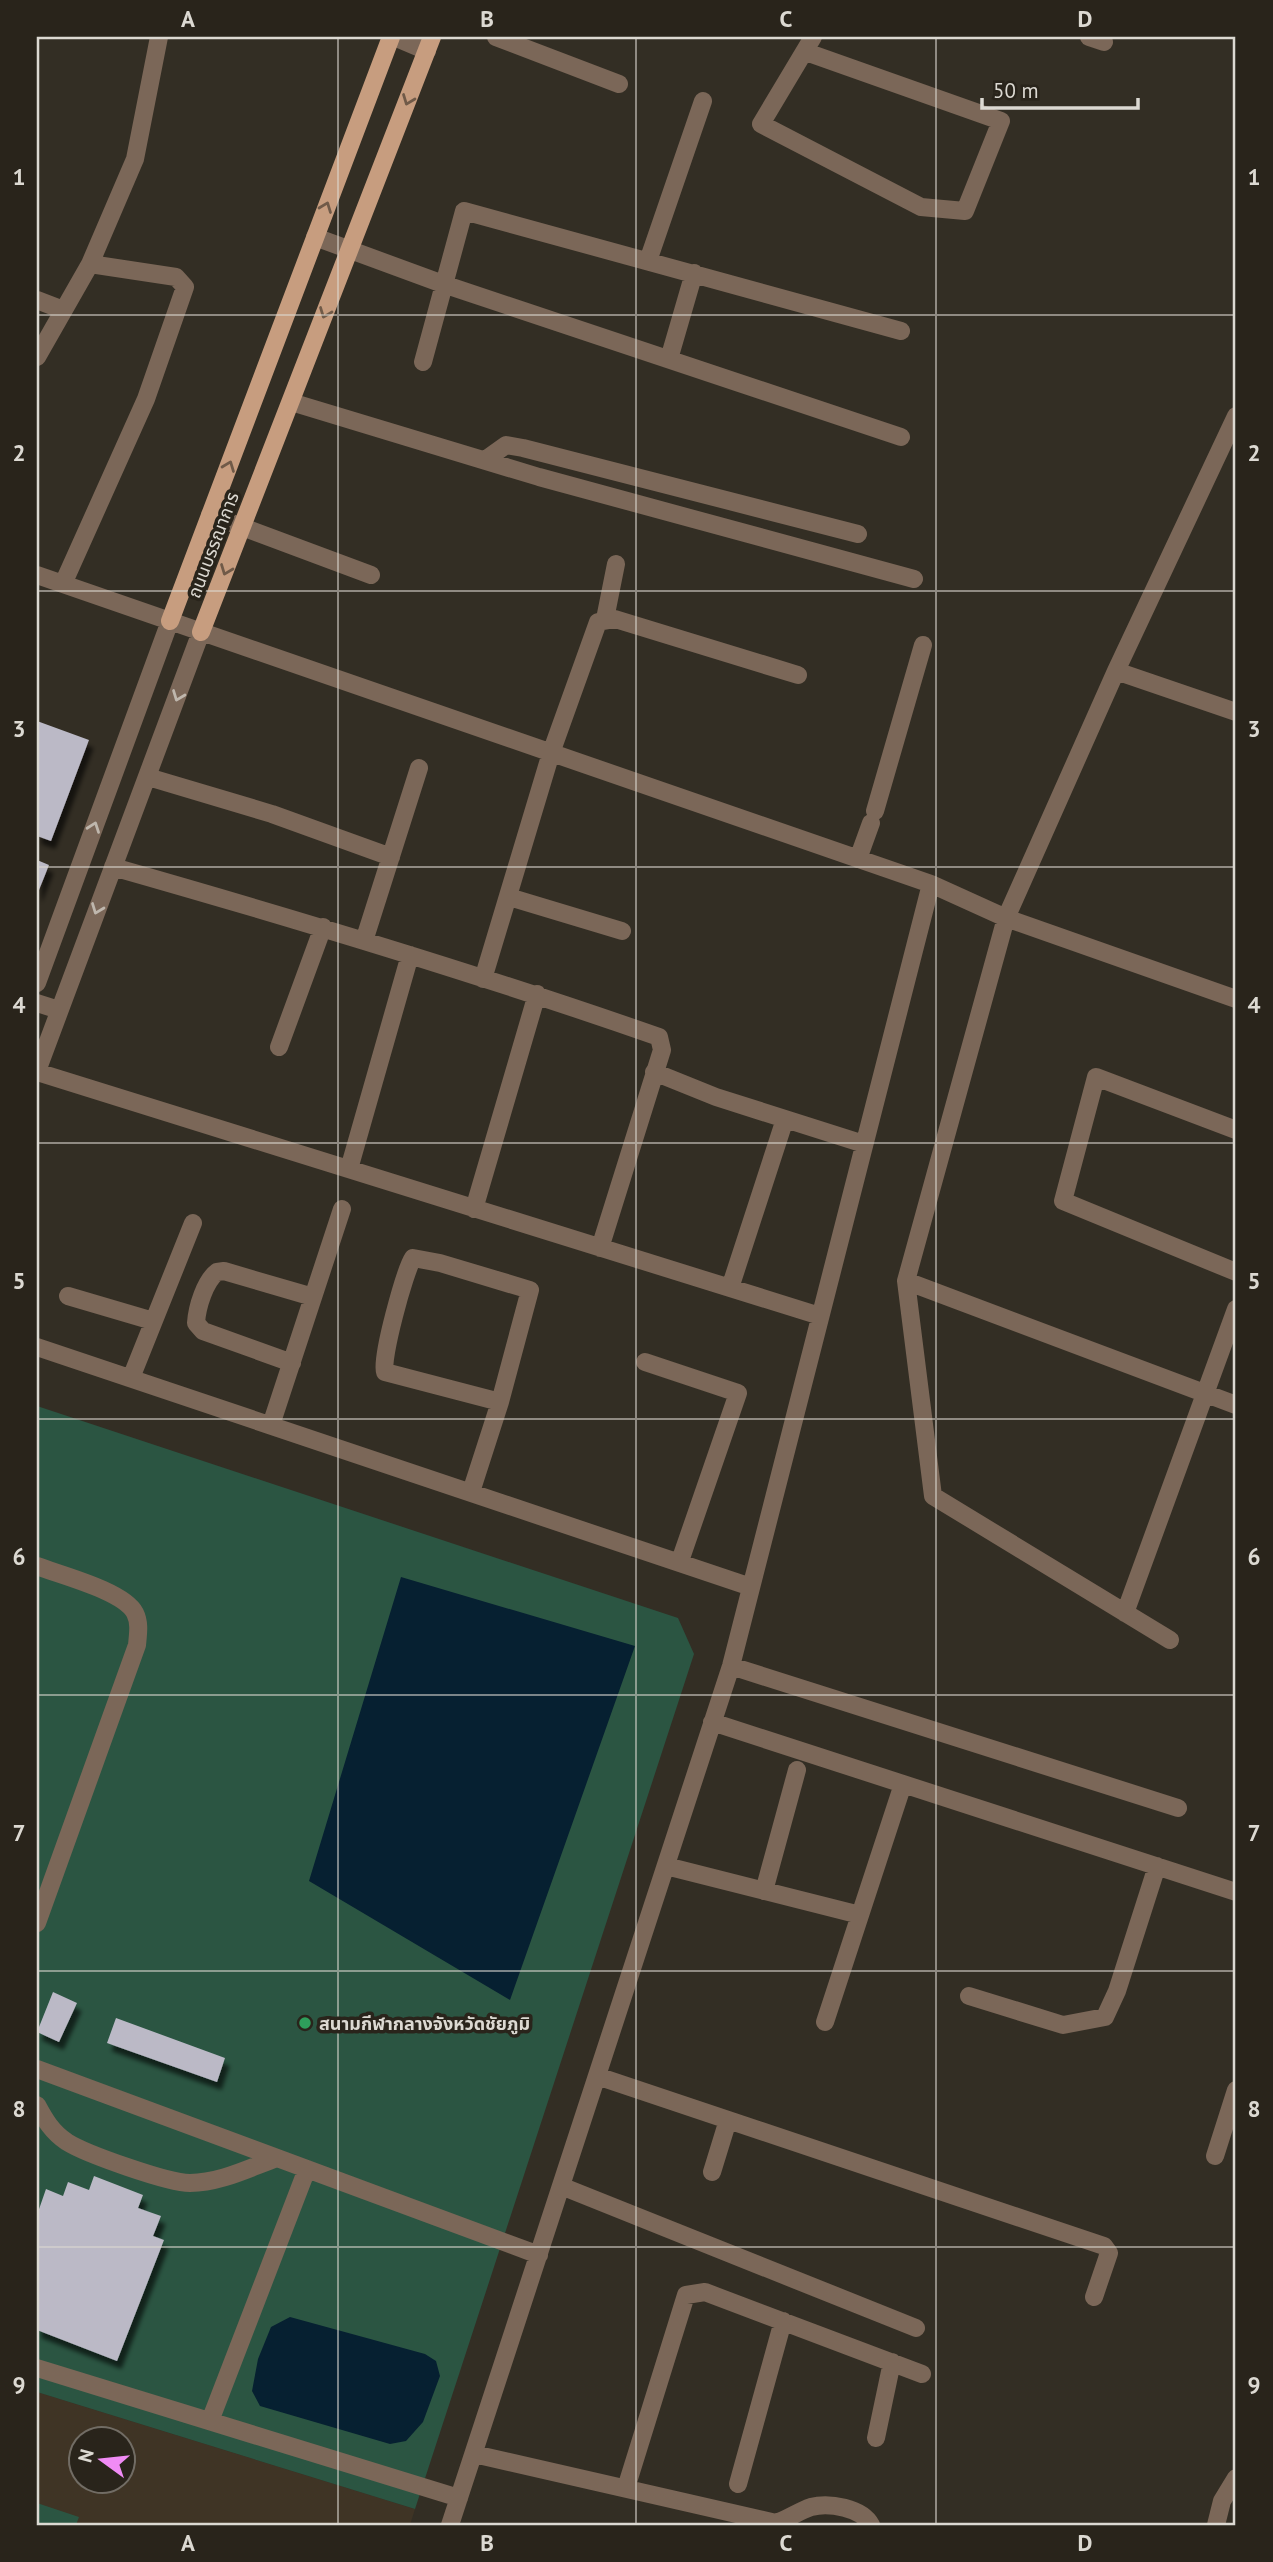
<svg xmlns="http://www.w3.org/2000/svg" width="1273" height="2562" font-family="'PT Sans','Noto Sans Thai',sans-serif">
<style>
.education{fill:#3f3425;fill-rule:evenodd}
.green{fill:#2b5542}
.water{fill:#062031}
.building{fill:#bbb9c6;filter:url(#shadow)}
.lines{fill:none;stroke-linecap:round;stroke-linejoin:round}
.minor{stroke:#7b6758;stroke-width:18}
.major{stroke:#c79d7f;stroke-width:18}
.oneway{stroke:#705a48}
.oneway2{stroke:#bfb7ad}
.grid{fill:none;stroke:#dcd9d2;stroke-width:2;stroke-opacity:0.55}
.leisure-dot{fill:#2e9e5b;stroke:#29241b;stroke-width:2.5}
.labels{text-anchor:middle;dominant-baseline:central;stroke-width:7;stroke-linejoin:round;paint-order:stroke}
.street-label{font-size:18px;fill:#dcd9d2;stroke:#29241b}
.poi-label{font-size:18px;font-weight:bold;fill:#dcd9d2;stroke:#29241b;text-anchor:start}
.neatline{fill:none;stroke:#dcd9d2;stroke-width:2.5}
.grid-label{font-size:23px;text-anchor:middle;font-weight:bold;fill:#dcd9d2}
</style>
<defs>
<filter id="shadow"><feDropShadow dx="4.5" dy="8" stdDeviation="2" flood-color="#0009"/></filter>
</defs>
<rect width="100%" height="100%" fill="#332e24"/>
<!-- education -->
<path class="education" d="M37 2392 415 2509 410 2525H37ZM80 2440H122V2482H80Z"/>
<!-- green -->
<path class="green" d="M37 1406 678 1618 694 1654 415 2509 37 2392Z
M37 2503 79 2517 76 2525H37Z"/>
<!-- water -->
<path class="water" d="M401 1577 635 1646 510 2000 309 1881Z
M290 2317 425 2354 436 2361 440 2376 423 2422 406 2441 390 2444 260 2406 252 2391 258 2359 271 2327Z"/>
<!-- building -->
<path class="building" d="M37 721 89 740 51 841 37 836Z
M37 860 49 865 37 895Z
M53 1992 77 2003 59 2042 37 2032Z
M116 2018 225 2058 217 2082 107 2043Z
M94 2176 143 2195 138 2208 161 2216 153 2236 164 2240 117 2361 37 2330V2215L46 2189 63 2196 68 2182 89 2190Z"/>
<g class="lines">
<!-- minor -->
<path class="minor" d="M394 37 427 51
M496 37 619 84
M1089 37 1104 42
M806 52 1001 121 965 211 921 207 761 124 813 37
M315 237 443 284 901 437
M648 261 703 101
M37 300 63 310
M37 357 90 264 135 159 159 37
M669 359 694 273
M423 362 464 211 901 331
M291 402 539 477 914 579
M485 460 506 445 523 448 858 534
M210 515 371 575
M37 575 931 884 1006 918 1236 999
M63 584 146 399 185 287 176 277 90 264
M605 619 616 564
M1116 671 1236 712
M148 777 272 814 391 857
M875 811 923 645
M858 859 871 823
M113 867C296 919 479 974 659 1037L662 1050 600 1248
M509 897 622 931
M364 941 419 768
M483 979 551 753 598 622 615 619 798 675
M37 983 170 621
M37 1003 59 1010
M279 1047 323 927
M37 1071 201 632
M37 1072 820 1316
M654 1072 716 1097 864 1144
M1236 1130 1096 1077 1063 1201 1236 1272
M349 1169 410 955
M474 1209 537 994
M906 1281 1236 1405
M730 1288 785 1119
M68 1296 153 1321
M37 1347 751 1587
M645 1362 738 1393 680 1561
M292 1363 203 1331 196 1323C197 1307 205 1281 217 1272L224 1271 313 1297
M131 1378 193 1223
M271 1425 342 1209
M471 1492 500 1402 530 1290 440 1263 413 1258C405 1270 380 1361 385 1372L500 1402
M37 1566C60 1575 124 1591 135 1613 140 1623 138 1634 137 1645L37 1923
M1125 1613 1236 1309
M1170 1640 933 1496 906 1281 1006 918 1116 671 1236 416
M731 1666 1178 1808
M712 1722 1236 1892
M666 1866 860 1915
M764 1891 797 1770
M969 1996 1063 2025 1105 2017 1117 1991 1157 1866
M825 2022 903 1784
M37 2069 539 2255
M597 2076 1104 2246 1109 2253 1094 2297
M37 2105C45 2120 52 2132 67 2142 86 2154 168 2183 190 2183 220 2183 249 2168 277 2158
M1215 2156 1236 2090
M712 2172 728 2120
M561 2186 916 2328
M37 2368 459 2498
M210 2421 307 2169
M876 2438 892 2362
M474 2454 776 2523C788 2519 799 2511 811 2507 829 2502 862 2508 871 2525
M738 2484 783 2321
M626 2488 686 2295 705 2292 922 2374
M450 2525 731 1666 931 884
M1216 2525 1222 2501 1236 2478"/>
<!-- major -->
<path class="major" d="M170 621 391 37
M201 632 432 37"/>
</g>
<!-- one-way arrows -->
<defs><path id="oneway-chevron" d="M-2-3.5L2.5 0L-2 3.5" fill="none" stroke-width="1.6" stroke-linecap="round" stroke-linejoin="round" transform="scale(1.75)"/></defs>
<g class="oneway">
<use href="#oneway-chevron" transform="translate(408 100) rotate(111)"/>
<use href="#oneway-chevron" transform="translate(326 207) rotate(-69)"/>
<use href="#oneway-chevron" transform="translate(325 313) rotate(111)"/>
<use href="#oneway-chevron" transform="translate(229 466) rotate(-69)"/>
<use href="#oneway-chevron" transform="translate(226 570) rotate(111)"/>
</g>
<g class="oneway2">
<use href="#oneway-chevron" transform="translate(178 696) rotate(111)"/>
<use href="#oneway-chevron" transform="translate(94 827) rotate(-70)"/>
<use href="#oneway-chevron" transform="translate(97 909) rotate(111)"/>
</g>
<!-- grid -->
<path class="grid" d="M338 37V2525M636 37V2525M936 37V2525M37 315H1236M37 591H1236M37 867H1236M37 1143H1236M37 1419H1236M37 1695H1236M37 1971H1236M37 2247H1236"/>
<!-- markers -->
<circle class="leisure-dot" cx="305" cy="2023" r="7"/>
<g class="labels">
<!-- street labels -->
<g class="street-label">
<text transform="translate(213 545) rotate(-69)">ถนนบรรณาการ</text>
</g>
<!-- poi labels -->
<g class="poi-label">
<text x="319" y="2023">สนามกีฬากลางจังหวัดชัยภูมิ</text>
</g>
</g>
<!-- border -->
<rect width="1273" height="2562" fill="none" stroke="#29241b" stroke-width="77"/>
<!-- north arrow -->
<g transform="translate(102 2460) rotate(285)"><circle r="33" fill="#29241b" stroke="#716c64" stroke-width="2"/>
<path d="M0-5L12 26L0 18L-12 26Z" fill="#f08bf5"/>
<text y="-10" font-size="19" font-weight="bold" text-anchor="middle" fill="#dcd9d2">N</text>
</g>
<!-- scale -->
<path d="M982 98v10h156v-10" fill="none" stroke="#dcd9d2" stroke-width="3.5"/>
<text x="993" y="98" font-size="21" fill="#dcd9d2" stroke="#29241b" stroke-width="5" paint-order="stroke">50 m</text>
<rect x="38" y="38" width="1196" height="2486" class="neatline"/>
<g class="grid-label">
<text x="188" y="27">A</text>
<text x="487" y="27">B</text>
<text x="786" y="27">C</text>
<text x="1085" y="27">D</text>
<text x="19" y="185">1</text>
<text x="1254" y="185">1</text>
<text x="19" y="461">2</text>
<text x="1254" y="461">2</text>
<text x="19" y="737">3</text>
<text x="1254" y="737">3</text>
<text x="19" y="1013">4</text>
<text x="1254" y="1013">4</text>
<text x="19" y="1289">5</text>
<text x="1254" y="1289">5</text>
<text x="19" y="1565">6</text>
<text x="1254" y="1565">6</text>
<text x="19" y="1841">7</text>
<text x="1254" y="1841">7</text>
<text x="19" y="2117">8</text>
<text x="1254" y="2117">8</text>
<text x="19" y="2393">9</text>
<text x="1254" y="2393">9</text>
<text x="188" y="2551">A</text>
<text x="487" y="2551">B</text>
<text x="786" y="2551">C</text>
<text x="1085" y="2551">D</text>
</g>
</svg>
